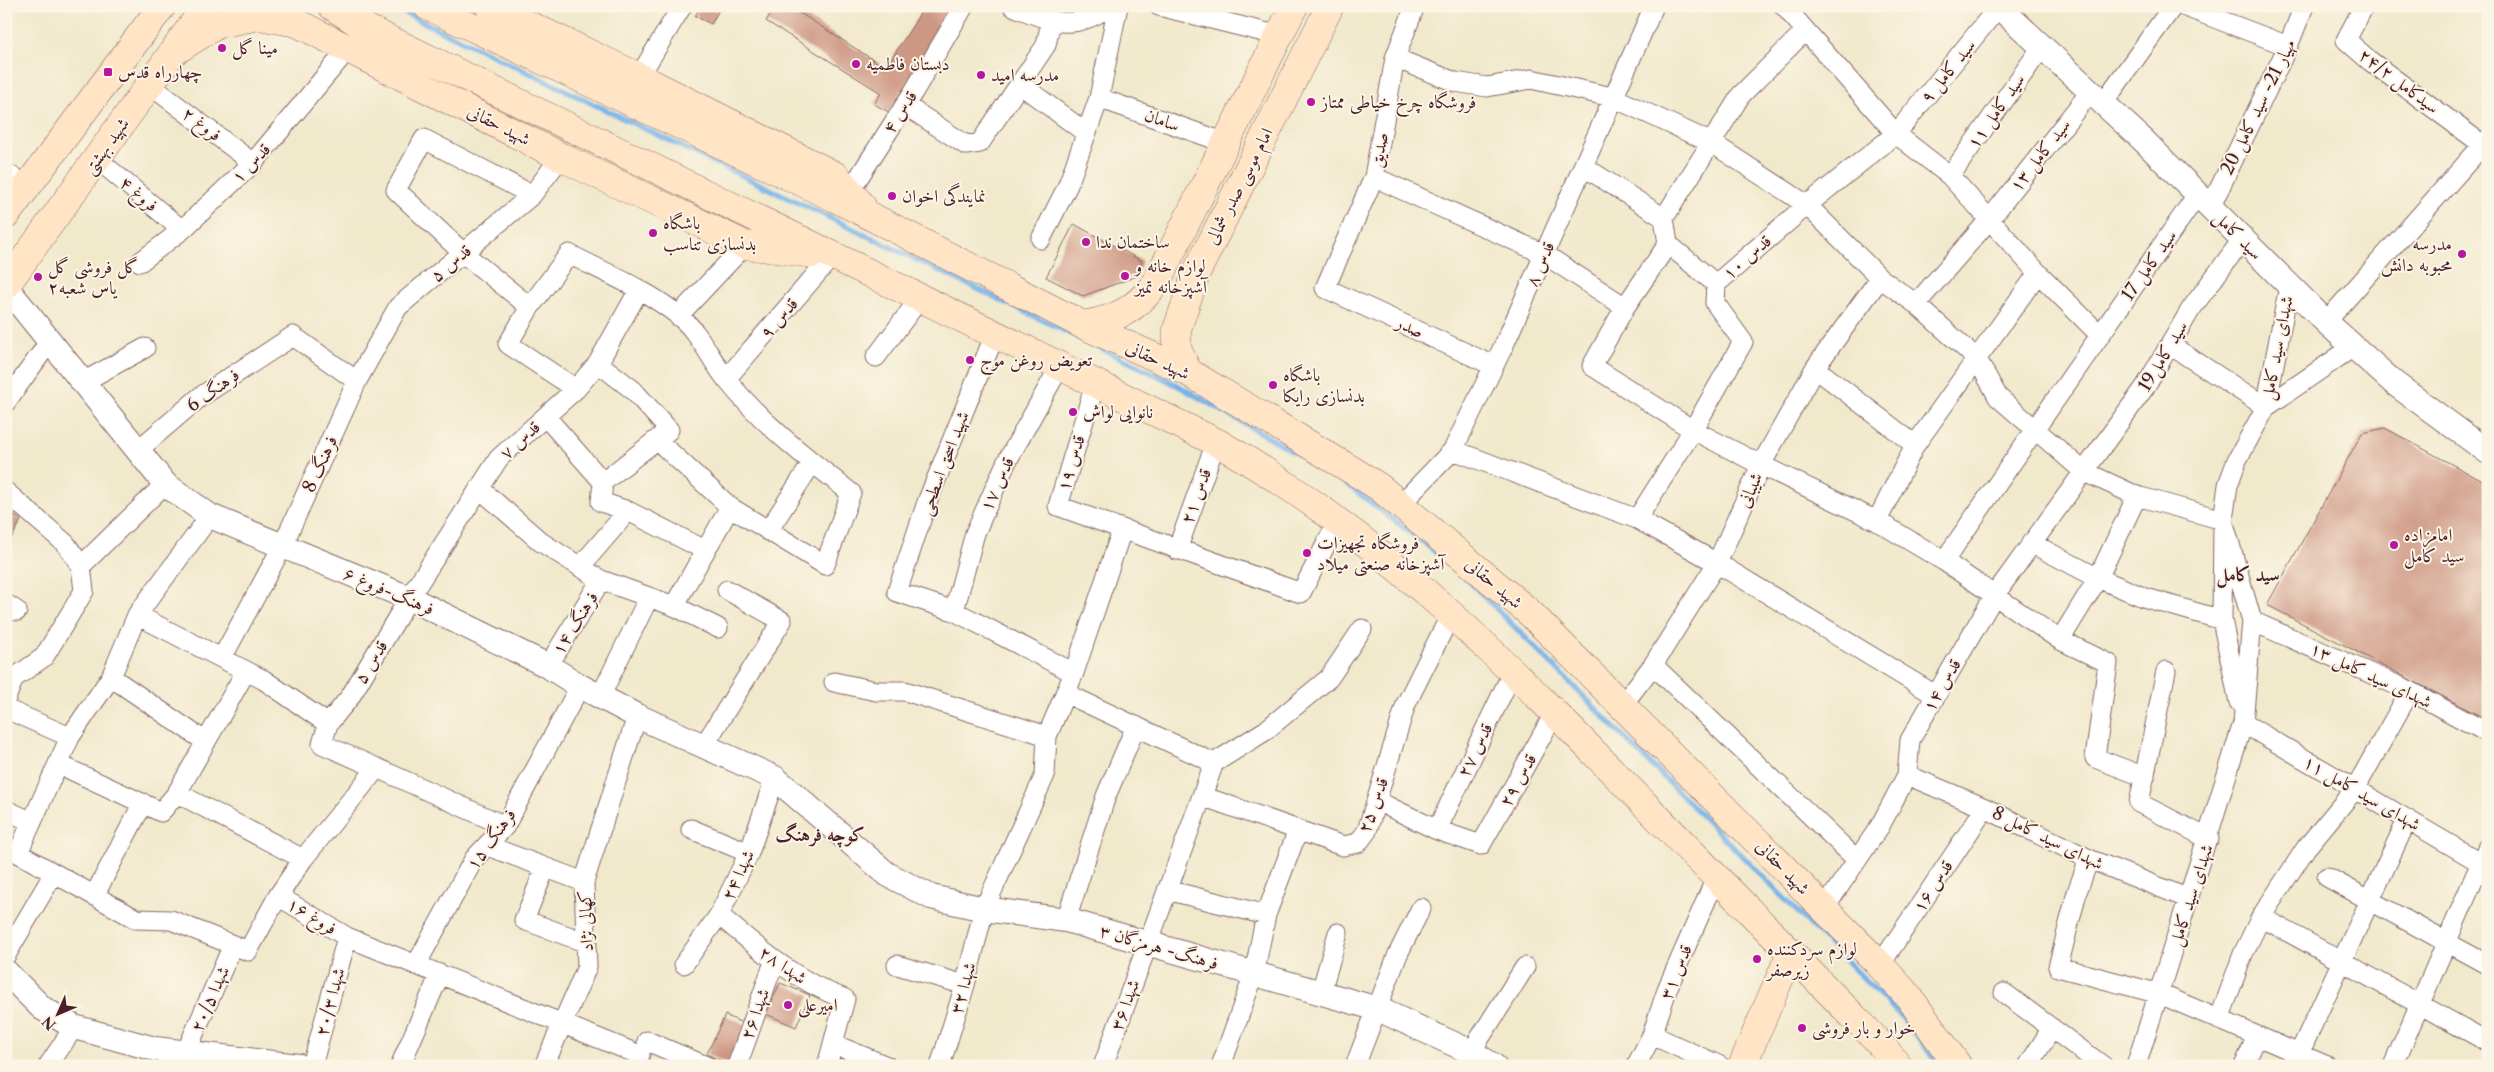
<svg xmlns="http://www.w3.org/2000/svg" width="2494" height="1072" font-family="'Libre Caslon Text',Amiri,serif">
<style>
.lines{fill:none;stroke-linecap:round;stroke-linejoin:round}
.stream{stroke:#78b3e9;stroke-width:5.5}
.building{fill:#ce9784}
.minor-casing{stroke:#846663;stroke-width:21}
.tertiary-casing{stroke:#846663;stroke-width:26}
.secondary-casing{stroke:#846663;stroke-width:29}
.minor{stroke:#fff;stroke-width:19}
.tertiary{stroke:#fff;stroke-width:24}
.secondary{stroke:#ffe4c6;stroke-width:28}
.poi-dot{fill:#b5179e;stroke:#fcf5e5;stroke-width:2}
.labels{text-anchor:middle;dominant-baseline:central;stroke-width:4;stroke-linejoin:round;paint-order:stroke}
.poi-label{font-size:18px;fill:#4a1f2b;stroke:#fcf5e5;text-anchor:start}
.street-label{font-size:18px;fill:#4a1f2b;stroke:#fcf5e5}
.neighbourhood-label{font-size:19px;font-weight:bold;fill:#4a1f2b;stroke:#fcf5e5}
</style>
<rect width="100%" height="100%" fill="#fcf5e5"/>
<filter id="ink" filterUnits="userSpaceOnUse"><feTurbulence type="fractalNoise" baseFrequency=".02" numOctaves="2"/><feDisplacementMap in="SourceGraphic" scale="10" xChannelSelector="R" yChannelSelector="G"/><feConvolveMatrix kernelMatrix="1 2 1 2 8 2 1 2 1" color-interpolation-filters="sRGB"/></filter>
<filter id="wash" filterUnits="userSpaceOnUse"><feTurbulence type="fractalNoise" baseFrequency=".0096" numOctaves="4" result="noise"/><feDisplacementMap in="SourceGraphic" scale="20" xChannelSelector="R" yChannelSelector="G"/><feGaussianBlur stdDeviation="1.12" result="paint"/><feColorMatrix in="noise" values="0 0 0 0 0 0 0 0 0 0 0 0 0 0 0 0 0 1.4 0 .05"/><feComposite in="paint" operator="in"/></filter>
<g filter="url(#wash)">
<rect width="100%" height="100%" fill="#f1e9cc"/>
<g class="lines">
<!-- stream -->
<path class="stream" d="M390 6 1177 385 1298 454
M1339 478 1438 554
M1457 569 1899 1014 1940 1066"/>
</g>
<g id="blocks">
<!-- building -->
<path class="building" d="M701 6H721L711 24 695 16Z
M776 6H789L886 68 925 6H955L889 112 874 104 881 93 766 21Z
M1074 224 1142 261 1137 276 1083 296 1046 277Z
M2385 428 2488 484V720L2267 605 2362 433Z
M6 510 21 520 6 548Z
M780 983 810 995 796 1027 766 1014Z
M725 1015 751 1027 732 1066 707 1054Z"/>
</g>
</g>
<g filter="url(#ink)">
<use href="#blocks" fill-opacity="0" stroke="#846663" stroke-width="1"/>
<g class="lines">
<!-- minor casing -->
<g class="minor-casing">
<path id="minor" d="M1013 6C1053 22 1072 33 1110 6
M1159 6 1280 36
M1415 6 1395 58 1374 177 1325 288 1494 366
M1784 6 1896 134 1950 176 2038 273 2100 335
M2183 6 2288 46
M2364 6 2346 40 2370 61 2483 145
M1395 58 1455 82 1487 87 1531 79 1612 97 1712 143 1807 205 1880 278 1916 304 1977 359 1998 397 2083 471 2137 496 2223 520
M639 77 682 6
M150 85 253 163
M1021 85 1086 133
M1099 98 1226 143
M2104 102 2173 6
M905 105 966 145 980 143 1046 45 1051 21
M97 159 182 230
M1583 166 1664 218
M6 173 27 185
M1950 176 2042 47
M1374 177 1544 254 1625 307
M850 191 914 91 964 6
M2210 208 2288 46 2304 6
M1041 239 1068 185 1099 98 1118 6
M1668 244 1625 307 1592 366 1693 430 1761 465 1877 521 1944 561 2060 640 2108 663 2095 758 2145 777
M140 262 182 230 253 163 348 49
M1716 284 1668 244 1664 218 1741 95 1805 31
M1916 304 1989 220 2091 91
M530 307 463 253 396 190 424 139 532 195
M678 316 745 245
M2326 322 2488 139
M995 334 927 502 897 592 954 611 1074 673
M2170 345 2266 407
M876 357 920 298
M1815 368 1915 445
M726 379 832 256
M83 382 145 348
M1095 384 1058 506 1301 593 1338 521
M576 389 508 344 530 307 569 254C606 273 647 290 679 316 701 334 710 359 727 380 762 424 807 458 851 493L825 565 730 507 658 441
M6 402 50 341
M2266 407 2353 347
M546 417 603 482 669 430 633 390 598 363
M138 450 200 397 293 336 357 381
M1453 450 1637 519 1717 563 1935 695
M603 482 601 502 628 511 705 550
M479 488 541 542 601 580 674 606 718 628
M6 492 66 544 81 566
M1400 505 1453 450 1504 345 1654 6
M210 516 137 615 111 677 70 737 18 853 136 919 171 920 248 951 278 896 347 937 640 1055
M1637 519 1693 430 1743 342 1715 303 1716 284 1807 205 1896 134 1999 6
M1877 521 1915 445 2038 273
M768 531 812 463
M2031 543 2098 578 2143 597 2222 620
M1177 550 1216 442
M1944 561 2197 195
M580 567 628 511
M6 604 17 611
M674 606 730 507
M954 611 975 533 1006 463 1060 366
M137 615 264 680 328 724 322 744 377 768 303 859 278 896
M2252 621 2410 691 2488 733
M2060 640 2098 578 2137 496
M222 658 282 547 357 381 398 307 532 195 561 157
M1653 665 1856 859
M548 666 601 580
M246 671 177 793 303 859
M2166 671 2139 803 2209 839
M111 677 206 742
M834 682 876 691H905L1047 736
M1065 693 1214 763
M600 697 649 597
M6 698 14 678 44 657 84 591 81 566 165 484
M2239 702 2222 620 2223 520 2228 485 2237 460 2266 407 2289 286
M1623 704 1653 665 1717 563 1761 465 1815 368 1880 278
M6 709 70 737
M2243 723 2488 867
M328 724 350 697 409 598 499 458 576 389 598 363 639 290
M703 747 782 621 727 590
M58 764 161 812 177 793
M377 768 505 826
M1907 775 1985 808 2089 859 2189 899
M1202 796 1343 846 1358 843 1367 831 1406 704 1451 614
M1377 801 1437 830 1481 845 1554 714
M6 810 32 822
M691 829 749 853
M1437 830 1513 671
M488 846 584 882
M2089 859 2077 892 2058 967 2160 994 2327 1066
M545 869 524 920 587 943
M2327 877 2488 965
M1167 890 1266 915
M94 896 143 803
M1824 909 1880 826 1907 775 1910 740 1994 596 2145 387 2191 309 2242 240
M719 915C759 949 796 981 845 999L827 1066
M2261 917 2488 1042
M1066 920 1106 796 1136 726
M6 955 54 873
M684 964 719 915 749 853 775 778
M416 965 474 859 505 826 580 686
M897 965 965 985
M1880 965 1985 808
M1321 992 1338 933
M2004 993 2103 1066
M2219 1020 2243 954 2261 917 2306 848 2355 789 2410 691
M1652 1035 1720 1066
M647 1041 706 1066
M833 1044 887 1066
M186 1052 233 945
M1471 1052 1525 967
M2299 1054 2407 820
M48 1066 74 1027
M312 1066 347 937
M400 1066 440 974
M544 1066 587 967 584 882 637 716
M737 1066 774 962
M940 1066 965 985 984 909 1045 775 1047 736 1074 673 1122 530
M1103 1066 1214 763 1265 731 1329 678 1362 629
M1221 1066 1254 974 1266 915 1298 830
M1355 1066 1398 954 1421 908
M1636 1066 1652 1035 1668 987 1716 878
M2028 1066 2052 1028
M2136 1066 2243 723 2252 621 2223 520
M2244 1066 2257 1036
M2393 1066 2488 846"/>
</g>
<!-- tertiary casing -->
<g class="tertiary-casing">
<path id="tertiary" d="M1998 6 2143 140 2326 322 2394 383 2488 452
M6 287 165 484 210 516 409 598 548 666 580 686 637 716 775 778 887 874 931 897 984 909 1066 920 1378 1009 1471 1052 1494 1066
M6 972 42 1008 74 1027 155 1049 299 1066"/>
</g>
<!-- secondary casing -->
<g class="secondary-casing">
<path id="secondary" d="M332 6 368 29 1216 442C1411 551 1561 721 1717 878 1758 920 1800 962 1841 1004 1860 1024 1882 1043 1898 1066
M427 6 835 198 1083 325 1188 372 1360 475 1379 487 1530 613 1880 965 1909 997 1958 1066
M489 6 639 77 836 176 862 206
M172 53 218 24 259 16 297 23 561 157 745 245 813 254
M6 215 162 6
M6 285 206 6
M1083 325C1117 319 1135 310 1156 283L1294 6
M1188 372 1177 348V329L1197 271 1330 6
M1742 1066 1791 952"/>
</g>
<!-- minor -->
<use href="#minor" class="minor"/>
<!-- tertiary -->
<use href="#tertiary" class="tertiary"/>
<!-- secondary -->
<use href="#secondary" class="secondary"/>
</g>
</g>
<!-- markers -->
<g class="poi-dot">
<circle cx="222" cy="48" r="5"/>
<circle cx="856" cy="64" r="5"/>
<rect x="103" y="67" width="10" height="10" rx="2.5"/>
<circle cx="981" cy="75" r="5"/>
<circle cx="1311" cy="102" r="5"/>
<circle cx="892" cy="196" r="5"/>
<circle cx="653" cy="233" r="5"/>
<circle cx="1086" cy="242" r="5"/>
<circle cx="2462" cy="254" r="5"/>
<circle cx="1125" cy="276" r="5"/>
<circle cx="38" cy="277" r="5"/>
<circle cx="970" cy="360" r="5"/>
<circle cx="1273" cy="385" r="5"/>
<circle cx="1073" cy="412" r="5"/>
<circle cx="2394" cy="545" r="5"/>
<circle cx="1307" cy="553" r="5"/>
<circle cx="1757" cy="959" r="5"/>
<circle cx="788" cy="1005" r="5"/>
<circle cx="1802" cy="1028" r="5"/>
</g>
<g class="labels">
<!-- poi labels -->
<g class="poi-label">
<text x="232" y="48">مینا گل</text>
<text x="866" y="64">دبستان فاطمیه</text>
<text x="118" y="72">چهارراه قدس</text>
<text x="991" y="75">مدرسه امید</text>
<text x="1321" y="102">فروشگاه چرخ خیاطی ممتاز</text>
<text x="902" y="196">نمایندگی اخوان</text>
<text x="663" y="223">باشگاه<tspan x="663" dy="21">بدنسازی تناسب</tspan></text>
<text x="1096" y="242">ساختمان ندا</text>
<text x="2452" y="244" text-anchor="end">مدرسه<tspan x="2452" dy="21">محبوبه دانش</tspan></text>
<text x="1135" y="266">لوازم خانه و<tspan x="1135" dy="21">آشپزخانه تمیز</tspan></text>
<text x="48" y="267">گل فروشی گل<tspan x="48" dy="21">یاس شعبه۲</tspan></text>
<text x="980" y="360">تعویض روغن موج</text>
<text x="1283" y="375">باشگاه<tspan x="1283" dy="21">بدنسازی رایکا</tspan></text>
<text x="1083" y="412">نانوایی لواش</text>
<text x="2404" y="535">امامزاده<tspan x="2404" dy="21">سید کامل</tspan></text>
<text x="1317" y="543">فروشگاه تجهیزات<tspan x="1317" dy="21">آشپزخانه صنعتی میلاد</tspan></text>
<text x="1767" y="949">لوازم سردکننده<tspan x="1767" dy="21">زیرصفر</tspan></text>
<text x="798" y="1005">امیرعلی</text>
<text x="1812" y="1028">خوار و بار فروشی</text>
</g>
<!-- street labels -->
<g class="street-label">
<text transform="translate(1948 71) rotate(-51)">سید کامل ۹</text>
<text transform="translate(2399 81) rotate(37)">سیدکامل ۲۴/۲</text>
<text transform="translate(2258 107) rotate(-64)">مهیار 21- سید کامل 20</text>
<text transform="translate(1996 111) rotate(-55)">سید کامل ۱۱</text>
<text transform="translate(900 112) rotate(-57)">قدس ۴</text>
<text transform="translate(1162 120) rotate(20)">سامان</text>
<text transform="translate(202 124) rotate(37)">فروغ ۲</text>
<text transform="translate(499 125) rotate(27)">شهید حقانی</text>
<text transform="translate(106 146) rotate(-54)">شهید بهشتی</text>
<text transform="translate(1379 150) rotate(-80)">صدیق</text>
<text transform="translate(2040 155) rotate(-52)">سید کامل ۱۳</text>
<text transform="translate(251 163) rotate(-46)">قدس ۱</text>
<text transform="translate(1239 186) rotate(-63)">امام موسی صدر شمالی</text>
<text transform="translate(139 194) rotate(40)">فروغ ۴</text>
<text transform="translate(2238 235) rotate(45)">سید کامل</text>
<text transform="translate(1747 257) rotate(-41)">قدس ۱۰</text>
<text transform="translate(451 263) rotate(-40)">قدس ۵</text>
<text transform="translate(1540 264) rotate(-66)">قدس ۸</text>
<text transform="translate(2149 265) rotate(-55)">سید کامل 17</text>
<text transform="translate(779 318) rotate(-49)">قدس ۹</text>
<text transform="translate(1410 327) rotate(25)">صدر</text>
<text transform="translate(2277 348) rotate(-79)">شهدای سید کامل</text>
<text transform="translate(2163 356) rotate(-59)">سید کامل19</text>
<text transform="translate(1158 360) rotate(25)">شهید حقانی</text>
<text transform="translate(213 390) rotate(-36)">فرهنگ 6</text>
<text transform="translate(520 440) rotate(-42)">قدس ۷</text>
<text transform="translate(944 463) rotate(-69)">شهید اسحق اسطحی</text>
<text transform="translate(1071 463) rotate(-73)">قدس ۱۹</text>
<text transform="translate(320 464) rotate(-66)">فرهنگ 8</text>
<text transform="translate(997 484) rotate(-65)">قدس ۱۷</text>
<text transform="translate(1750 490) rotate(-66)">شیبانی</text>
<text transform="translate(1196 496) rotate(-70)">قدس ۲۱</text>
<text transform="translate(1494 583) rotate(40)">شهید حقانی</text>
<text transform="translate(389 591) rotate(23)">فرهنگ-فروغ ۶</text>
<text transform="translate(575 623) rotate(-58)">فرهنگ ۱۴</text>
<text transform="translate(371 662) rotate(-59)">قدس ۵</text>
<text transform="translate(2371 675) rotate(25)">شهدای سید کامل ۱۳</text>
<text transform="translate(1942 685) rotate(-60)">قدس ۱۴</text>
<text transform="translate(1475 750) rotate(-64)">قدس ۲۷</text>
<text transform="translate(1518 780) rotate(-61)">قدس ۲۹</text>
<text transform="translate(2362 793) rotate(30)">شهدای سید کامل ۱۱</text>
<text transform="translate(1373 805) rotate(-70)">قدس ۲۵</text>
<text transform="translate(2048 838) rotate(26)">شهدای سید کامل 8</text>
<text transform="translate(491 839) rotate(-54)">فرهنگ ۱۵</text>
<text transform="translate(1783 867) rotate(46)">شهید حقانی</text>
<text transform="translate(738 875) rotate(-65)">شهدا ۲۴</text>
<text transform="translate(1933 886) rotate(-57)">قدس ۱۶</text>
<text transform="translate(2191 895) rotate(-72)">شهدای سید کامل</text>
<text transform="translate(312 916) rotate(31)">فروغ ۱۶</text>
<text transform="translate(586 921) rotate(-92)">کهالی نژاد</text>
<text transform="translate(1159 947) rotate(16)">فرهنگ- هرمزگان ۳</text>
<text transform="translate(783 965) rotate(34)">شهدا ۲۸</text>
<text transform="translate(1676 972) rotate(-68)">قدس ۳۱</text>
<text transform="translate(963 988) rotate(-74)">شهدا ۳۲</text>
<text transform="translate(210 999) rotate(-66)">شهدا ۲۰/۵</text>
<text transform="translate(330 1002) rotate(-75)">شهدا ۲۰/۳</text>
<text transform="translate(1125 1005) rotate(-70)">شهدا ۳۶</text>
<text transform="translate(755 1014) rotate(-70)">شهدا ۲۶</text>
</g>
<!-- neighbourhood labels -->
<g class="neighbourhood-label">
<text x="2248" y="574">سید کامل</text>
<text x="820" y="834">کوچه فرهنگ</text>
</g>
</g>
<!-- margin -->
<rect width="2494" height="1072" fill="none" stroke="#fcf5e5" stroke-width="25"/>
<!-- north arrow -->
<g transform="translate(58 1014) rotate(225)" stroke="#fcf5e5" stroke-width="4" paint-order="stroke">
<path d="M0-4L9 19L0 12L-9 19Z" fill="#4a1f2b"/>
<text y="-8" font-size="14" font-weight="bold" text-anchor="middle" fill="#4a1f2b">N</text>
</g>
</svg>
